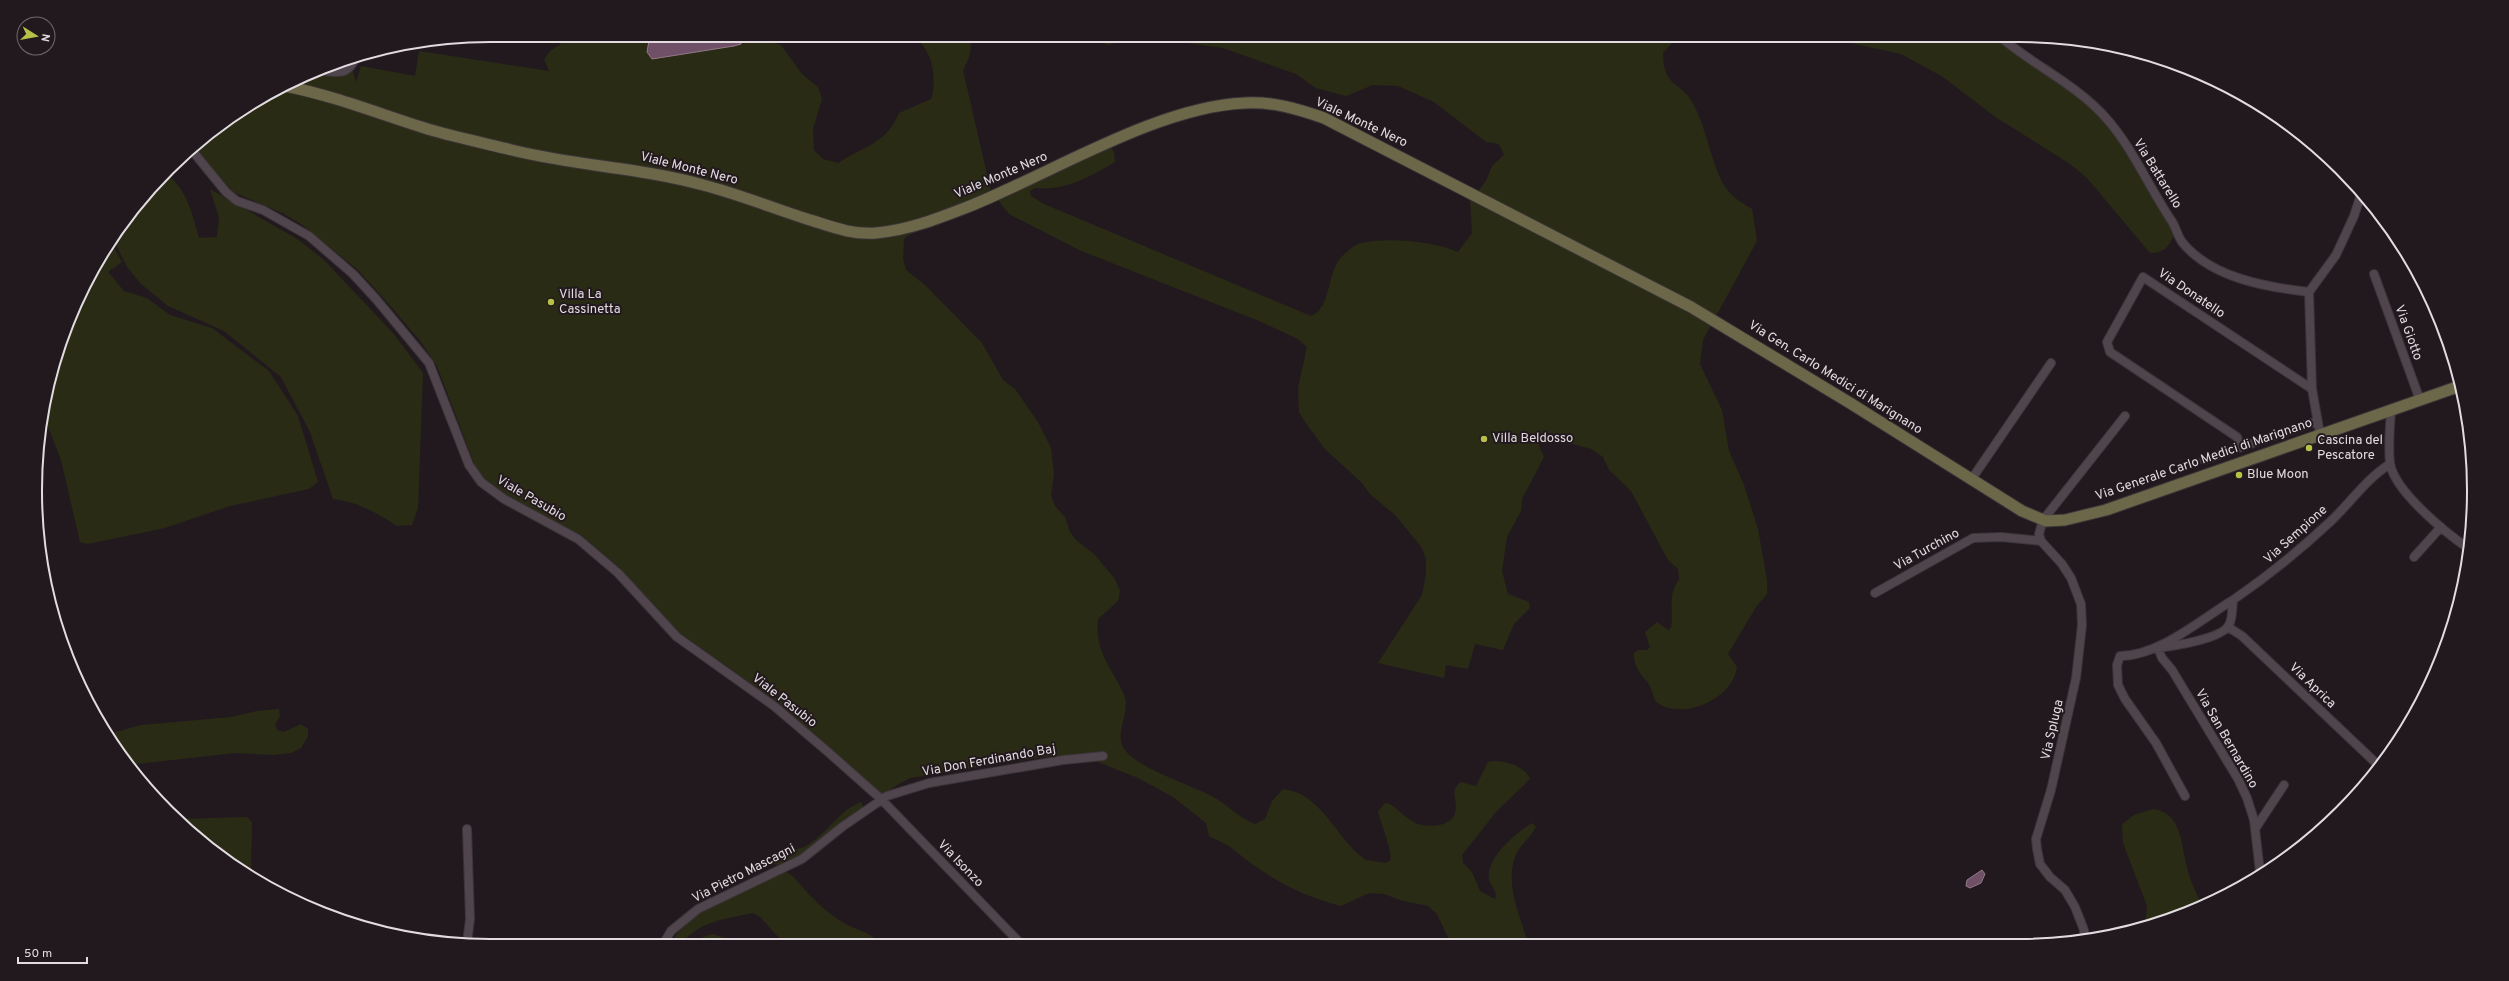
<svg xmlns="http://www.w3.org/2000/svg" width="2509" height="981" font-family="Overpass,sans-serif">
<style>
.green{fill:#292b15}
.water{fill:#6f5067;stroke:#927a8b}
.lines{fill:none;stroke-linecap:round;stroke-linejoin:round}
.street-casing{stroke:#3a3438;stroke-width:10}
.secondary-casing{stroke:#3a3438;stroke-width:13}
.street{stroke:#50454d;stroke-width:8}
.secondary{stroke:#6c6748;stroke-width:11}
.poi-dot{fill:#b8c147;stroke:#22191f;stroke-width:1.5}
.labels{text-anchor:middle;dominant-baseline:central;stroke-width:4;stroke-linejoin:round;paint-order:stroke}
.street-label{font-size:13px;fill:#e2dce0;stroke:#22191f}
.poi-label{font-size:13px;fill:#e2dce0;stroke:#22191f;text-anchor:start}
.rim{fill:none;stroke:#e2dce0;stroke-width:2}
</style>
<rect width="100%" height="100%" fill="#22191f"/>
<!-- green -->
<path class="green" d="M562 35H650L647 52 652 58 764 40 781 45 802 74 818 87 822 99 813 129 814 150 823 159 838 163C864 146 886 144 899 113L931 99C936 86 934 67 928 54 925 47 919 42 917 35H968C974 46 969 60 963 70L993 201 909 235 904 239 903 259 906 270 925 285 982 343 1003 380 1015 389 1038 422 1051 448 1054 474 1051 495 1055 506 1065 517 1070 532 1076 540 1095 555 1115 579 1120 591 1118 601 1098 619C1094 649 1111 668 1123 692 1132 711 1116 727 1122 745 1130 767 1196 786 1217 799 1229 807 1241 819 1255 824L1265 819 1272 801 1283 789C1319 793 1334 832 1358 854L1366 860 1386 863 1390 860C1393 852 1381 824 1378 812L1385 803 1390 804C1399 810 1407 820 1418 824 1430 828 1452 826 1455 813 1459 801 1448 791 1461 782L1476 786 1488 762C1500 758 1526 766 1530 779L1496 812 1462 855 1463 863 1472 872 1480 891 1495 899C1498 891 1491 887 1489 880 1485 858 1516 833 1532 823L1536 827C1531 837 1522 843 1517 852 1503 882 1520 915 1528 943L1451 944 1437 914 1428 906 1403 901 1384 894 1369 893 1341 906C1300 896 1265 876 1233 849 1227 844 1216 840 1209 836L1206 823 1173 797 1138 778 1098 762 1090 753 1044 757 910 778 897 785 883 795 777 702 680 633 621 569 581 535 506 495 485 479 475 466 437 366 421 342 394 310 358 270 301 224 282 213 233 192 193 146 263 96 279 88 318 96 429 133 534 159 618 171 704 189 749 205 750 200 686 180 626 168 557 160 432 130 321 93 285 86C295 81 308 72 319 70 332 68 340 75 352 67L356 82 361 66 415 76 419 51 549 71 544 59 551 50 560 45Z
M1104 35H1710L1674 41 1663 53C1663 89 1681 80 1694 105 1706 129 1710 156 1721 180 1728 194 1738 201 1752 209L1757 241 1703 340 1700 364 1722 410 1729 451 1744 485 1758 529 1767 580V594L1756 607 1728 654 1737 667C1733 698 1686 720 1659 704 1651 698 1654 690 1648 683 1640 673 1633 666 1634 653L1638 650H1647L1650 647 1645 632 1657 622 1668 630 1671 628C1674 610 1667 595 1679 580L1678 569 1668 560 1631 491 1609 470 1603 457 1591 449 1538 434 1539 446 1544 457 1522 499 1521 511 1507 537 1502 571 1508 594 1529 602 1530 608 1514 624 1503 650 1475 644 1468 669 1446 665 1444 678 1378 663 1422 595 1426 574V559L1422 548 1396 516 1370 494 1362 483 1325 449 1305 422 1299 412 1298 388 1307 347 1298 339 1259 321 1079 250 1009 214 995 196 1108 143 1114 152 1115 162C1090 177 1065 191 1035 188L1030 191 1031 196 1044 204 1311 316C1331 308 1327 276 1339 260 1344 254 1353 245 1361 243 1387 237 1433 241 1458 252L1472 233 1470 201 1486 181 1492 166 1504 155 1499 144 1486 142 1434 102 1398 86 1373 85 1346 96 1316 88 1296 74 1223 48 1144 37 1106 45Z
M1814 35H1998L2107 119 2176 229C2172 242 2166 254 2150 253L2087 178 2070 164 1994 116 1943 77 1901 54Z
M166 173C188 192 191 210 199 238L217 237 219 218 210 189 299 240 325 261 394 334 423 373 418 508 412 525 397 526C377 513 356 501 333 499L310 432 281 377 224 331 168 306 141 284 127 267 113 239 148 190Z
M111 242 122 262 108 272 124 291 147 298 170 315 212 328 269 371 298 416 318 482 309 489 230 506 165 528 88 544 80 542 61 460 43 414 59 344 96 263Z
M279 709 280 716 275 725 277 730 284 732 301 724 308 729V736L301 748 291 753 273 755 235 753 128 765 111 741 112 733 141 725 231 717 257 711Z
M861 802 864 808 802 857 783 866 773 864 771 859C780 845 793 853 806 846 827 834 838 811 861 802Z
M2153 809C2182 813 2181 844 2187 868 2190 881 2197 894 2202 906L2145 927 2147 906 2123 843 2122 824 2134 815Z
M247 817 252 822 251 875 213 852 178 819Z
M785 871 794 877C808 895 831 918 852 927 861 931 877 936 880 945H786L760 917 753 913C725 919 697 921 680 946H669C693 905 744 890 785 871Z
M713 934 731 940 732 945H695L703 937Z"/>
<!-- water -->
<path class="water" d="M650 35H742L744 38 741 44 734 46 652 59 647 52Z
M1982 870 1985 874 1981 883 1970 888 1966 886 1967 880Z"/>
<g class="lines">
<!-- street casing -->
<g class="street-casing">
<path id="street" d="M1998 35C2032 65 2075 83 2106 118 2132 147 2149 187 2171 220 2176 227 2177 235 2182 242 2211 278 2266 287 2309 292
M319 70C338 73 349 76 356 56
M190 148 226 192 237 201 263 210 309 236 353 274 376 299 429 363 469 465 481 482 504 499 578 539 618 573 677 637 774 706 828 752 881 799 1022 945
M2374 274 2420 400
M2391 410C2390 427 2388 446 2390 463 2394 491 2446 533 2468 548
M2320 434 2312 389 2309 292 2336 255 2354 216 2362 191
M2241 447 2237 437 2110 352 2107 342 2143 277 2312 389
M2204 460 2317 421
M1971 480 2051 363
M2414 557 2441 527
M1875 593 1973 538 2001 537 2041 541
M2228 627 2242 636 2378 765
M2442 651 2444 652
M2185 796 2156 743 2125 699 2118 685 2117 665 2120 656C2159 656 2200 620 2233 600
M467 829 470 919 467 943
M2255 829 2284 785
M2260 872 2254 820 2247 798 2238 779 2172 670 2162 658 2158 648C2173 646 2222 639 2229 625 2233 618 2232 607 2233 600 2268 576 2300 550 2331 521 2351 502 2366 479 2390 464
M2084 941V930L2075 907 2065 890 2050 877 2040 864 2037 849 2036 839 2051 790 2076 678 2082 625 2081 604 2071 578 2062 564 2041 541 2039 534 2043 520 2125 416
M662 946 671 931 698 909 802 859 842 827 887 796 929 783 1063 760 1103 756"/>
</g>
<!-- secondary casing -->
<g class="secondary-casing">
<path id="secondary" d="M285 86C335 96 382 115 431 130 459 138 488 144 516 151 578 166 642 168 703 185 738 194 773 208 807 219 830 226 851 235 876 233 910 230 939 218 970 206 1052 173 1157 107 1244 103 1272 101 1298 109 1324 118L1691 307 1850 403 2022 511 2046 521 2065 520 2106 510 2460 386"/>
</g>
<!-- street -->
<use href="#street" class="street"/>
<!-- secondary -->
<use href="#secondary" class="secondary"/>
</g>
<!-- markers -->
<g class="poi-dot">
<circle cx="551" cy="302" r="4"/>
<circle cx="1484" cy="439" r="4"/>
<circle cx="2309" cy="448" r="4"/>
<circle cx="2239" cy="475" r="4"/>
</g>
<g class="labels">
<!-- street labels -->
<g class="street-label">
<text transform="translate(1361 123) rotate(25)">Viale Monte Nero</text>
<text transform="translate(689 169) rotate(14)">Viale Monte Nero</text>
<text transform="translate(2157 174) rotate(58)">Via Battarello</text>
<text transform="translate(1001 176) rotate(-23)">Viale Monte Nero</text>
<text transform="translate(2191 294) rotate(34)">Via Donatello</text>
<text transform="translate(2408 333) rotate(70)">Via Giotto</text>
<text transform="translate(1835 378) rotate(32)">Via Gen. Carlo Medici di Marignano</text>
<text transform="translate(2204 460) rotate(-19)">Via Generale Carlo Medici di Marignano</text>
<text transform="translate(531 499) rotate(30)">Viale Pasubio</text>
<text transform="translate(2296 535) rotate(-42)">Via Sempione</text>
<text transform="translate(1927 550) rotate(-29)">Via Turchino</text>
<text transform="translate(2312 686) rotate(44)">Via Aprica</text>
<text transform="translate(784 701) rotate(38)">Viale Pasubio</text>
<text transform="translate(2053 730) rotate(-77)">Via Spluga</text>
<text transform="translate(2226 739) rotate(60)">Via San Bernardino</text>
<text transform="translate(989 761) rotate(-10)">Via Don Ferdinando Baj</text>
<text transform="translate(960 864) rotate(46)">Via Isonzo</text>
<text transform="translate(744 874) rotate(-27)">Via Pietro Mascagni</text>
</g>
<!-- poi labels -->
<g class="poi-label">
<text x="559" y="295">Villa La<tspan x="559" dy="15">Cassinetta</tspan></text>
<text x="1492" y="439">Villa Beldosso</text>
<text x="2317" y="441">Cascina del<tspan x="2317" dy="15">Pescatore</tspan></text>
<text x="2247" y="475">Blue Moon</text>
</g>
</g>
<!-- crop -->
<path d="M0 0H2509V981H0ZM490 42H2019A448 448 0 0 1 2467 490V491A448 448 0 0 1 2019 939H490A448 448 0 0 1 42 491V490A448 448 0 0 1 490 42Z" fill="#22191f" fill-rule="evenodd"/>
<path class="rim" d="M490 42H2019A448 448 0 0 1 2467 490V491A448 448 0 0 1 2019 939H490A448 448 0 0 1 42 491V490A448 448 0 0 1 490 42Z"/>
<!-- north arrow -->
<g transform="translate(36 36) rotate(101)"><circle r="19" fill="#22191f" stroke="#6f676c"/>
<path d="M0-3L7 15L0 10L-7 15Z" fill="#b8c147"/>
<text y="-6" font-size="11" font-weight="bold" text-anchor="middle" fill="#e2dce0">N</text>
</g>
<!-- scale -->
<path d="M18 957v6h69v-6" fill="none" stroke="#e2dce0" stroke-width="2"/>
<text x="24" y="957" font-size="12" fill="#e2dce0" stroke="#22191f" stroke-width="3" paint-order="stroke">50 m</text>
</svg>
